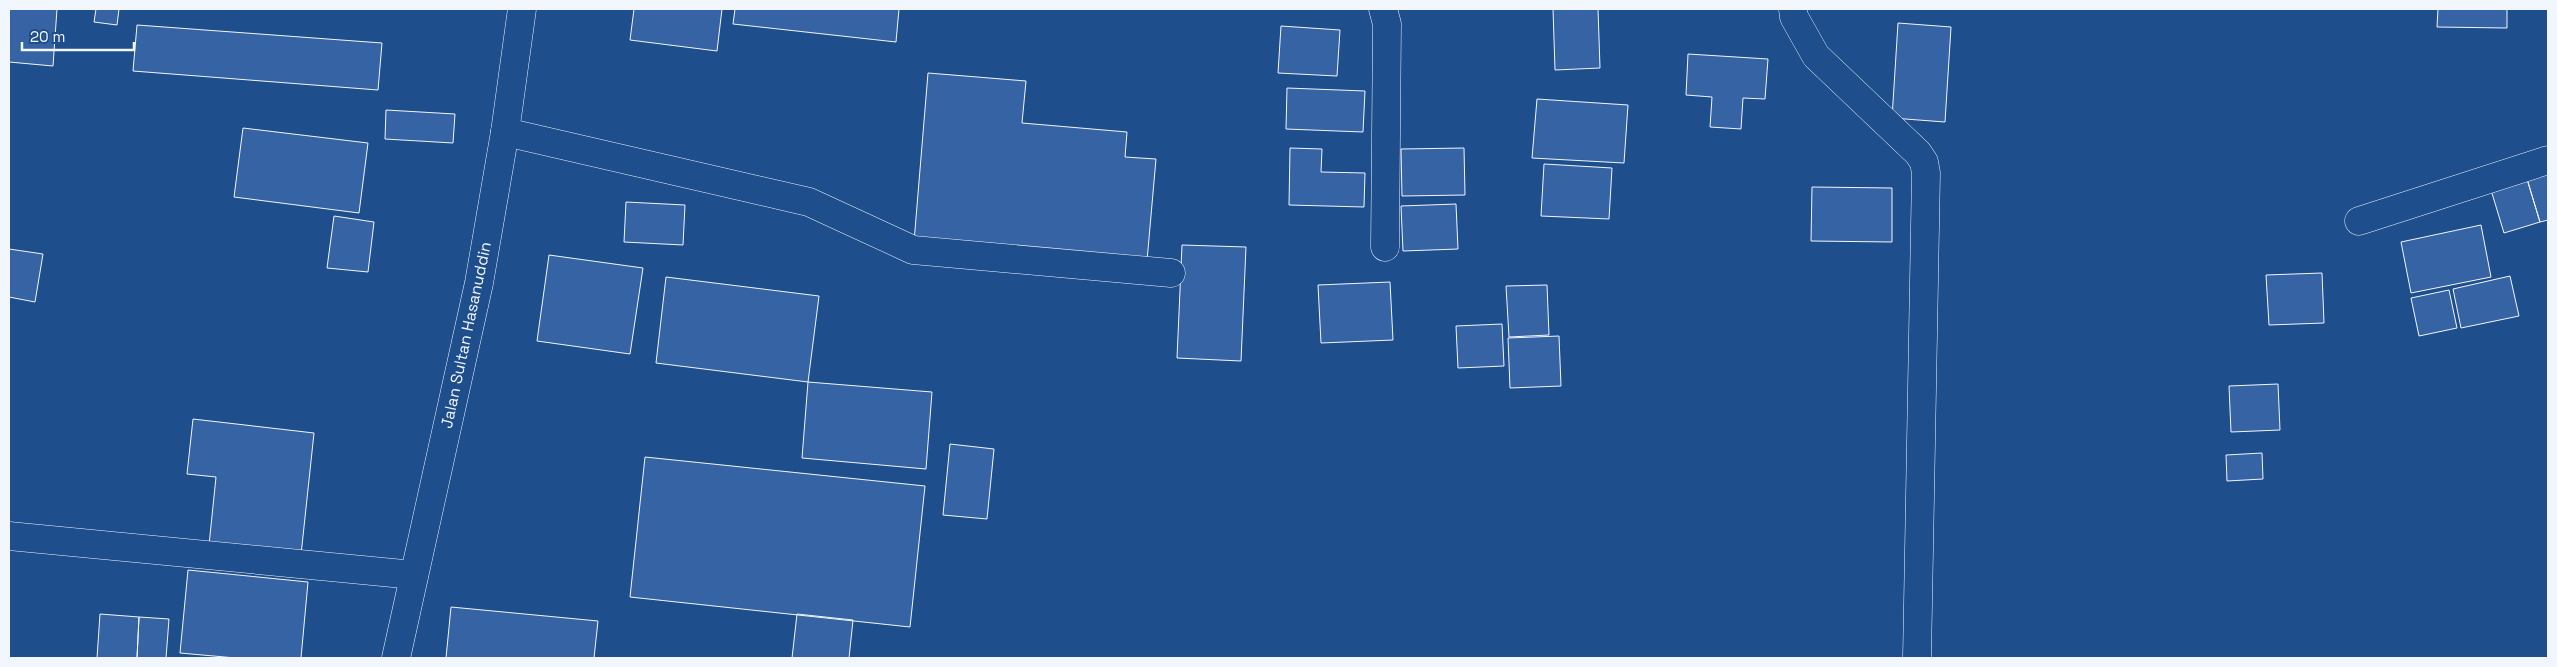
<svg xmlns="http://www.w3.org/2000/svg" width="2557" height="667" font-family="'Space Grotesk',sans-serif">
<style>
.building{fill:#3563a3;stroke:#f2f6ff}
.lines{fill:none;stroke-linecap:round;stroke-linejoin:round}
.minor-casing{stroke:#f2f6ff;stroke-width:29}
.tertiary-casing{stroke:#f2f6ff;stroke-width:29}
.minor{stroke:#1f4e8c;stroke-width:28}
.tertiary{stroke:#1f4e8c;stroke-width:28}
.labels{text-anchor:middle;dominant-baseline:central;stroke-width:4;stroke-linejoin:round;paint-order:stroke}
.street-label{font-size:16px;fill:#f2f6ff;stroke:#1f4e8c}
</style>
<rect width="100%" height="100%" fill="#1f4e8c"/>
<!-- building -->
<path class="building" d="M9 9H57L53 66 9 62Z
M96 9H119L117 25 94 22Z
M634 9H722L717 51 630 40Z
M735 9H899L896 42 733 24Z
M1553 9H1598L1600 68 1555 70Z
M2438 9H2507V28L2437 27Z
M1898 23 1951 27 1945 122 1892 118Z
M137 25 382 43 378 90 133 71Z
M1281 26 1340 30 1337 76 1278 73Z
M1688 54 1768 59 1765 99 1743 98 1741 129 1710 127 1712 97 1686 95Z
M928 73 1026 81 1022 123 1127 132 1125 157 1156 159 1147 261 914 242Z
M1287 88 1365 91 1363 132 1286 129Z
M1537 99 1628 105 1624 163 1532 158Z
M386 110 455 114 453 143 385 139Z
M243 128 368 143 359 213 234 197Z
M1290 148 1322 149 1321 172 1365 173 1364 207 1289 205Z
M1464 148 1465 195 1402 196 1401 149Z
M1544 164 1612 168 1609 219 1541 216Z
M2548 173V220L2540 222 2527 179Z
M2527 179 2540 222 2504 233 2491 190Z
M1812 187 1892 188V242L1811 241Z
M626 202 685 205 683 245 624 242Z
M1456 204 1458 249 1403 251 1401 206Z
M334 216 374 222 368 272 327 268Z
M2481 225 2491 277 2411 293 2401 242Z
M1182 245 1246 247 1241 361 1177 358Z
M9 249 43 254 35 302 9 297Z
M549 255 643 268 630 354 537 341Z
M2322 273 2324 323 2269 325 2266 275Z
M2510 276 2519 316 2461 328 2453 289Z
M666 277 819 296 808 382 656 363Z
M1390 282 1393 340 1321 343 1318 285Z
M1547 285 1549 335 1509 337 1506 286Z
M2449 290 2457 328 2419 336 2411 298Z
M1502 324 1504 366 1458 368 1456 326Z
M1559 336 1561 386 1510 388 1508 338Z
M808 382 932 392 926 469 802 458Z
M2278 384 2280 430 2231 432 2229 386Z
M193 419 314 433 301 555 209 545 216 477 187 474Z
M950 444 994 449 987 519 943 515Z
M2262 453 2263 479 2227 481 2226 455Z
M645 457 925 486 910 627 630 597Z
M188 570 308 582 301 658H236L180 653Z
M451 607 598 621 594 658H446Z
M100 614 139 617 137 658H97Z
M797 614 853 620 849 658H792Z
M139 617 169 619 166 658H137Z"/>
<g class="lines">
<!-- minor casing -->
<g class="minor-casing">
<path id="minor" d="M1383 9 1387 24 1385 247
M1793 9 1794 17 1816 56 1918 153 1924 162 1926 173 1917 658
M505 132 809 202 913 250 1171 273
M2359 221 2548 160
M9 536 414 575"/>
</g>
<!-- tertiary casing -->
<g class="tertiary-casing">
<path id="tertiary" d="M396 658 479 283 505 132 522 9"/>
</g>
<!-- minor -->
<use href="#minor" class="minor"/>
<!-- tertiary -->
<use href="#tertiary" class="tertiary"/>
</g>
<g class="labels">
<!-- street labels -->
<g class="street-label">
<text transform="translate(466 335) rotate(-78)">Jalan Sultan Hasanuddin</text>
</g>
</g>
<!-- border -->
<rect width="2557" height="667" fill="none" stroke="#f2f6ff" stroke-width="20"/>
<!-- scale -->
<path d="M22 42v8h112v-8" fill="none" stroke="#f2f6ff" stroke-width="2.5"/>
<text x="30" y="42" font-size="15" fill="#f2f6ff" stroke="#1f4e8c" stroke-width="4" paint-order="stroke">20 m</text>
</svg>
